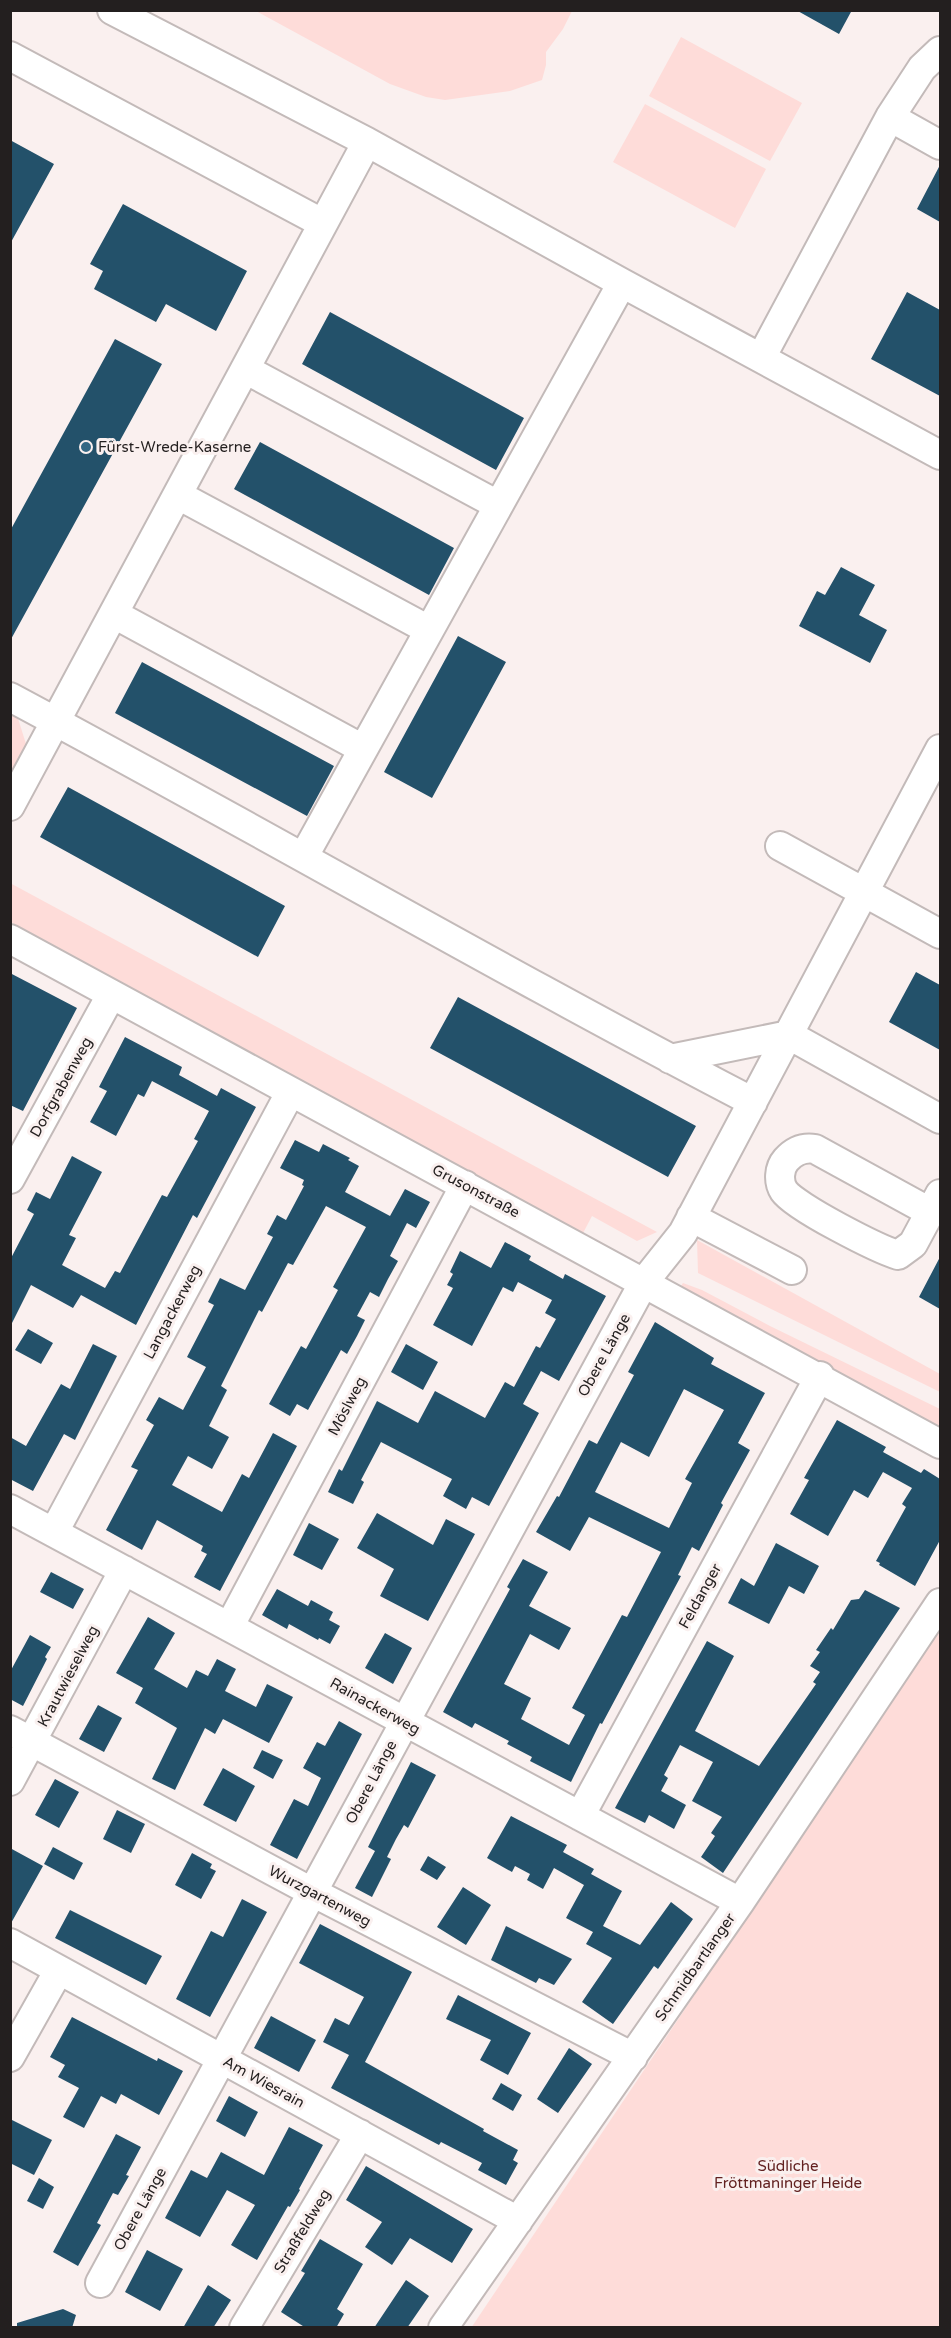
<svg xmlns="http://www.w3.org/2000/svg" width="951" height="2338" font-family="'Varela Round',sans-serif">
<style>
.green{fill:#fedcd9}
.building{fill:#23516a;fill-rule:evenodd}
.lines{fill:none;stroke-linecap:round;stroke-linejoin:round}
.minor-casing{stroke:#c3bab9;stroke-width:32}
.minor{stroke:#fff;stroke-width:28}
.poi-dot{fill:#346884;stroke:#faf0ef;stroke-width:2}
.labels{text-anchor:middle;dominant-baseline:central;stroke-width:6;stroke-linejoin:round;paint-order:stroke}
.poi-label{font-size:15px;fill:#231f1f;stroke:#faf0ef;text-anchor:start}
.street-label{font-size:15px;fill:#231f1f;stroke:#faf0ef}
.park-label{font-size:15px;fill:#622120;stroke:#faf0ef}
</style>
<rect width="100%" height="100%" fill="#faf0ef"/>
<!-- green -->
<path class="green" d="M256 11 572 10V11L563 29 546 52V65L542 80 510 91 445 100 426 97 390 84Z
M681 37 802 103 770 161 649 96Z
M645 104 766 169 735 228 613 162Z
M11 709 16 712 26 744 11 774Z
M10 883 657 1232 637 1241 592 1216 582 1235 11 922Z
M697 1240 940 1374V1392L698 1273Z
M683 1283 702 1290 770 1326 940 1409V1428L857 1385 681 1286Z
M940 1629V2327L471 2328Z"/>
<!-- building -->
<path class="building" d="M796 10H852L839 34Z
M10 140 54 164 10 244Z
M940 165V222L917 209Z
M123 204 247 271 216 331 166 304 156 322 94 289 103 271 90 264Z
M907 292 940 310V396L871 359Z
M330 312 524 418 496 470 302 364Z
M115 339 162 364 10 641V531Z
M260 442 454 548 429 595 234 489Z
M841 567 875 585 859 615 887 630 870 663 799 626 817 591 825 595Z
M458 636 506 662 432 798 384 772Z
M142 662 334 766 307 816 115 713Z
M68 787 285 906 258 957 40 837Z
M916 972 940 985V1050L889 1022Z
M10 973 77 1008 23 1111 10 1105Z
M458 997 696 1126 668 1177 430 1048Z
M125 1037 182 1067 179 1075 217 1096 221 1088 256 1107 197 1218 193 1215 136 1325 81 1295 73 1308 31 1285 10 1327V1260L34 1214 27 1210 36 1192 50 1199 72 1156 102 1172 69 1235 76 1238 62 1265 105 1288 115 1271 120 1273 162 1195 167 1197 198 1141 194 1139 209 1111 152 1081 144 1097 138 1094 116 1136 90 1122 107 1091 99 1087Z
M295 1140 319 1152 323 1144 350 1158 348 1160 359 1166 345 1192 390 1216 405 1189 430 1202 416 1228 407 1223 390 1256 398 1261 388 1279 379 1297 370 1292 357 1316 365 1320 357 1336 347 1354 341 1350 308 1410 297 1404 290 1416 269 1404 301 1346 306 1349 338 1290 333 1287 366 1227 326 1206 293 1265 288 1263 262 1312 259 1310 221 1386 227 1390 209 1426 229 1437 212 1469 188 1456 172 1485 222 1512 242 1474 249 1478 273 1433 297 1446 220 1591 194 1577 207 1554 201 1551 203 1546 157 1520 142 1550 106 1530 138 1470 131 1467 154 1425 146 1420 159 1397 183 1410 206 1367 187 1357 214 1305 208 1302 220 1278 245 1290 273 1237 267 1234 277 1215 286 1220 304 1186 302 1185 304 1180 280 1168Z
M505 1242 531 1256 529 1260 563 1279 565 1274 606 1296 559 1381 541 1371 523 1404 539 1413 489 1506 472 1497 466 1509 443 1496 452 1479 381 1442 361 1480 364 1482 353 1504 328 1492 339 1469 342 1471 377 1401 418 1423 435 1391 485 1418 505 1382 514 1387 536 1346 540 1348 556 1319 545 1313 552 1300 518 1282 513 1292 503 1287 472 1346 433 1325 453 1288 447 1285 453 1274 450 1272 460 1251 491 1268Z
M940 1257V1309L919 1297Z
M655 1322 714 1358 711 1364 765 1393 738 1443 750 1450 721 1503 723 1505 699 1551 692 1547 678 1575 681 1576 602 1724 600 1723 571 1782 530 1761 532 1757 507 1744 509 1741 475 1723 472 1728 443 1712 510 1589 507 1587 523 1559 548 1572 529 1606 571 1628 559 1650 530 1634 504 1684 531 1698 521 1719 569 1745 585 1715 572 1708 622 1615 627 1617 661 1552 589 1517 570 1551 536 1532 557 1496 559 1497 589 1440 597 1444 634 1375 628 1372ZM684 1389 724 1410 685 1479 692 1483 669 1528 595 1492 621 1442 649 1457Z
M28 1329 53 1343 41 1364 15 1350Z
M93 1344 117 1356 75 1440 64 1434 33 1491 10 1479V1437L26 1446 61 1384 70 1389Z
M406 1344 438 1362 423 1390 391 1372Z
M837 1420 886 1447 883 1452 921 1473 924 1469 940 1479V1540L915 1586 879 1565 880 1563 876 1561 906 1507 902 1504 912 1488 883 1472 868 1498 854 1490 828 1536 790 1514 809 1480 804 1478Z
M377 1513 433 1545 446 1519 475 1534 428 1621 380 1596 394 1569 357 1548Z
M309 1523 339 1539 322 1570 293 1555Z
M776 1543 819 1566 804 1594 789 1586 769 1624 728 1603 741 1578 754 1586Z
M51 1572 84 1589 73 1609 40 1592Z
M277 1589 308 1606 311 1600 333 1612 329 1620 340 1626 330 1644 319 1638 318 1640 289 1624 287 1629 262 1615Z
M865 1590 900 1608 723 1873 701 1857 715 1836 711 1833 722 1817 692 1801 713 1762 680 1745 664 1775 668 1778 661 1791 686 1805 674 1829 649 1815 645 1823 615 1808 707 1641 734 1656 695 1731 759 1766 816 1684 813 1682 820 1672 810 1666 820 1652 816 1650 831 1628 833 1630 851 1600 859 1599Z
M148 1617 175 1633 154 1669 187 1688 196 1670 208 1676 217 1659 236 1669 225 1691 256 1707 267 1684 293 1697 269 1743 223 1719 215 1734 205 1728 175 1790 152 1779 177 1728 135 1703 143 1688 116 1673Z
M385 1633 412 1648 393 1684 365 1668Z
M30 1635 51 1647 45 1657 47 1659 23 1706 10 1699V1672Z
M98 1705 122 1718 104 1752 79 1739Z
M339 1721 362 1734 297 1859 270 1845 294 1799 308 1806 321 1778 303 1768 317 1742 325 1746Z
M262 1750 283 1760 273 1779 253 1768Z
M411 1762 436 1775 408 1828 404 1825 396 1839 387 1857 391 1859 372 1897 355 1888 375 1851 368 1847Z
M223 1768 255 1786 236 1822 203 1805Z
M55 1779 79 1792 59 1828 35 1815Z
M117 1810 145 1824 131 1853 103 1839Z
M511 1816 567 1845 563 1852 594 1869 591 1874 622 1891 603 1926 640 1945 671 1902 693 1919 658 1969 654 1966 613 2024 582 2002 612 1958 586 1944 593 1932 566 1918 584 1885 554 1868 543 1889 527 1880 530 1874 515 1866 512 1872 487 1858Z
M53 1847 83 1863 74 1880 44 1864Z
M10 1848 43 1866 10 1925Z
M192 1853 212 1864 210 1868 216 1871 201 1899 175 1885Z
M428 1856 446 1867 437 1880 420 1870Z
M463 1887 491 1905 466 1945 437 1927Z
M242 1899 267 1912 210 2017 176 1999 211 1931 223 1937Z
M70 1910 162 1956 146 1985 55 1938Z
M320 1924 412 1972 365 2062 484 2129 483 2131 518 2150 513 2160 518 2163 506 2185 478 2170 482 2163 441 2142 439 2145 331 2088 349 2055 323 2042 335 2018 349 2025 364 1997 299 1963Z
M506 1926 572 1959 554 1985 539 1978 536 1983 491 1960Z
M458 1995 531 2033 508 2075 480 2060 491 2040 446 2019Z
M271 2016 316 2040 299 2072 254 2048Z
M72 2017 157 2061 158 2058 183 2071 159 2115 121 2094 116 2104 101 2096 84 2128 63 2117 79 2088 58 2077 65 2065 50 2057Z
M569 2048 592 2064 558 2113 537 2099Z
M501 2083 522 2095 513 2111 492 2099Z
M229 2096 258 2112 245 2137 216 2121Z
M10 2119 52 2140 34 2175 10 2163Z
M289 2127 323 2145 299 2189 300 2190 290 2207 288 2206 257 2260 231 2245 255 2205 227 2190 200 2237 165 2218 191 2170 207 2178 221 2152 264 2175Z
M116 2134 141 2147 126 2175 129 2176 118 2195 113 2193 97 2223 101 2225 78 2266 53 2252Z
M366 2166 473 2229 452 2263 410 2238 392 2265 365 2247 382 2222 346 2200Z
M39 2178 54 2187 43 2209 27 2201Z
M320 2239 363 2264 337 2309 344 2314 336 2328H306L281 2312 305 2273 301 2271Z
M147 2250 183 2269 160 2311 125 2292Z
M406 2280 429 2296 407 2328H374Z
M208 2285 231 2300 213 2328H183Z
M63 2309 76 2315 72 2328H17V2323Z"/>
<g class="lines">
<!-- minor casing -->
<g class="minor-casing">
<path id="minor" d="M112 10 367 142 622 283 940 455
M10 56 322 223
M890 117 940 145
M761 358 890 117 922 68 940 51
M245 369 498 505
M178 495 429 630
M114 614 363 749
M10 697C259 830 503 972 753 1102
M10 806 367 142
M780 846 940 934
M304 856 622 283
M10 939 940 1444
M670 1059 789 1035 940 1119
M10 1179 111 995
M930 1212 815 1149C803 1147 794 1151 786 1160 779 1168 778 1182 784 1191 795 1207 878 1249 898 1255L913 1244 940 1194
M691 1217 792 1270
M10 1509 740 1902
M54 1532 290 1093
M229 1627 465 1185
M10 1730 312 1892 633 2057
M10 1781 124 1570
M580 1816 820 1376
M10 1943 518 2221
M10 2057 59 1970
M100 2283 644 1282 683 1233 940 749
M244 2328 360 2134
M443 2328 740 1902 940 1603"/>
</g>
<!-- minor -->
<use href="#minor" class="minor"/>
</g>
<!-- markers -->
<circle class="poi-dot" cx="86" cy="447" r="6"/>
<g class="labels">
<!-- poi labels -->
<g class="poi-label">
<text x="98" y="447">Fürst-Wrede-Kaserne</text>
</g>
<!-- street labels -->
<g class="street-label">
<text transform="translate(61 1087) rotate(-61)">Dorfgrabenweg</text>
<text transform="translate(476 1191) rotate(28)">Grusonstraße</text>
<text transform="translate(172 1312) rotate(-62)">Langackerweg</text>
<text transform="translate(604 1355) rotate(-61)">Obere Länge</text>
<text transform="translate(347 1406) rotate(-62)">Möslweg</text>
<text transform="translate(700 1596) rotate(-61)">Feldanger</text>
<text transform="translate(68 1676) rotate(-62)">Krautwieselweg</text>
<text transform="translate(375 1706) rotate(29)">Rainackerweg</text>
<text transform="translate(371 1782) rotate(-62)">Obere Länge</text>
<text transform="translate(320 1896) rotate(28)">Wurzgartenweg</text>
<text transform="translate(695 1967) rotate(-55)">Schmidbartlanger</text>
<text transform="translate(264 2082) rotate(29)">Am Wiesrain</text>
<text transform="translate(140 2209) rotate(-61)">Obere Länge</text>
<text transform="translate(302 2231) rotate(-59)">Straßfeldweg</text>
</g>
<!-- park labels -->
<g class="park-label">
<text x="788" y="2166">Südliche<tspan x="788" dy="17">Fröttmaninger Heide</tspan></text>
</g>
</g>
<!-- border -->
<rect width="951" height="2338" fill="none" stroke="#231f1f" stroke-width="24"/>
</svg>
